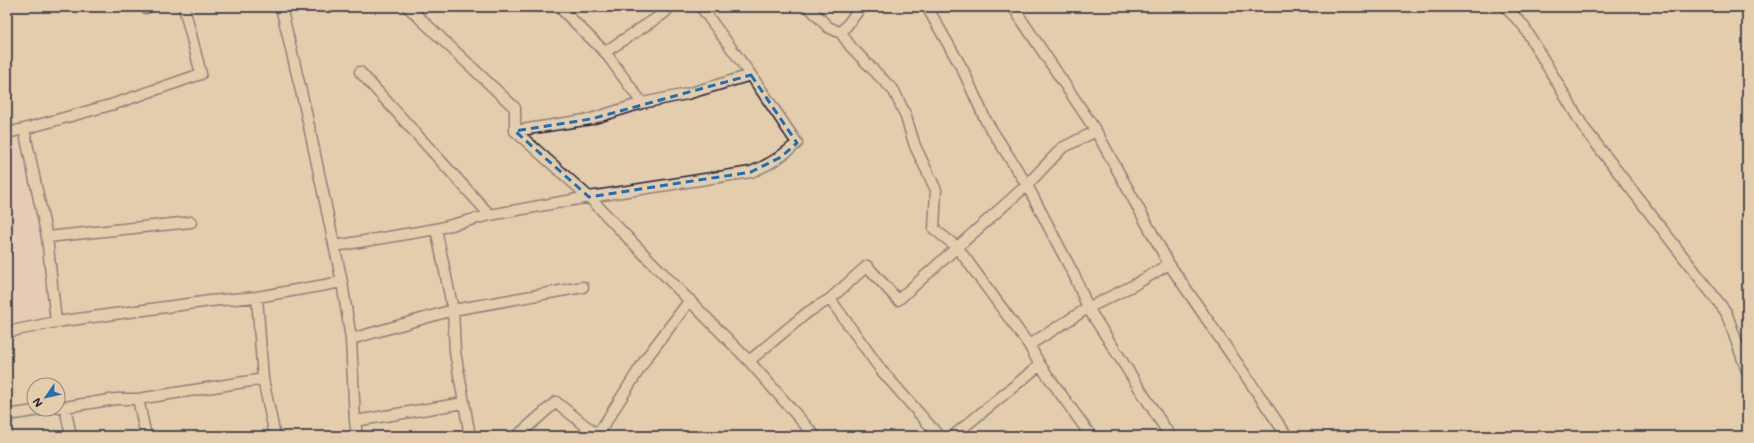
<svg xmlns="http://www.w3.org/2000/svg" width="1754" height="443" font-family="Mali,sans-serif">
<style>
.built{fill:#e9cabe}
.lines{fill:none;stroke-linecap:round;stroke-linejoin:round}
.minor-casing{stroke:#22223b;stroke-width:13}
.minor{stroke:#e4cdad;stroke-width:10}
.marked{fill:none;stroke:#1f6fb2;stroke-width:3;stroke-dasharray:8 5;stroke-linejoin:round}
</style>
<rect width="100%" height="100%" fill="#e4cdad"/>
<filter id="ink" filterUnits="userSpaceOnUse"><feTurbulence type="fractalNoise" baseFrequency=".025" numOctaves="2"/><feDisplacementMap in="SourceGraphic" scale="8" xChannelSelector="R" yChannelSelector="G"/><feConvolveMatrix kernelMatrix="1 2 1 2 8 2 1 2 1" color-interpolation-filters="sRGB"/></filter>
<g filter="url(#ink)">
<!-- built -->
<path class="built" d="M19 136 42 236 50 314 7 320V139Z"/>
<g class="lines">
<!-- minor casing -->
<g class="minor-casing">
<path id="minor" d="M281 7 306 112 342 282 351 339 355 421 357 436
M408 7 515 108V131L589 197 631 241 749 361 815 436
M559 7 605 52 642 103
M809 7 828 27 841 33 851 47 894 91 905 114 915 146 936 190 934 229 957 247 1029 345 1040 365 1091 436
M927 7 963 70 986 121 1027 185 1076 279 1088 308 1170 436
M1013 7 1096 131 1169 264 1287 436
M1505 7 1523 25 1584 128 1726 312 1747 371
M146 8 148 7
M841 33 861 7
M605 52 663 14 670 7
M360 72 490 215
M24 129 114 104 201 74 184 7
M515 131 591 119 642 103 687 94 751 75
M7 133 24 129 47 237 56 322
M436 229 453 310 455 352 470 436
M47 237 191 222
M335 246 436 229 490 215 589 197 751 172C769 165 783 156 797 143L751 75 701 7
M257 297 263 379 275 436
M830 299 881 370 939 436
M7 332 56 322 210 301 257 297 342 282
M351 339 453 310 583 287
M1029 345 1088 308 1134 285 1169 264
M749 361 808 312 830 299 867 266 898 300 1027 185 1062 148 1096 131
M138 399 146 436
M65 407 71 436
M58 408 116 399H138L263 379
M7 415 48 409
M355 421 464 403
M517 436 556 402 597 435
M597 436 647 357 690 300
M953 436 1040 365"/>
</g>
<!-- minor -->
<use href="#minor" class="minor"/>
</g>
</g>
<!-- marked area -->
<path d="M0 0H1754V443H0ZM751 75 797 143 781 157 751 172 589 197 515 131 591 119Z" fill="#e4cdad" fill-opacity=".55" fill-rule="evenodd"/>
<path class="marked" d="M751 75 797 143 781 157 751 172 589 197 515 131 591 119Z"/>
<!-- margin -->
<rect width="1754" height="443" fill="none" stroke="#e4cdad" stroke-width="24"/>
<rect x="12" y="12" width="1730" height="419" fill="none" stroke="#22223b" stroke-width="1.5" filter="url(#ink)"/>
<!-- north arrow -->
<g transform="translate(46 397) rotate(236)"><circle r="19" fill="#e4cdad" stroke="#96897f"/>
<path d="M0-3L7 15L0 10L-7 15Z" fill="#1f6fb2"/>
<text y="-6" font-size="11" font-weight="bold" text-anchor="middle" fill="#22223b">N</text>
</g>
</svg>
